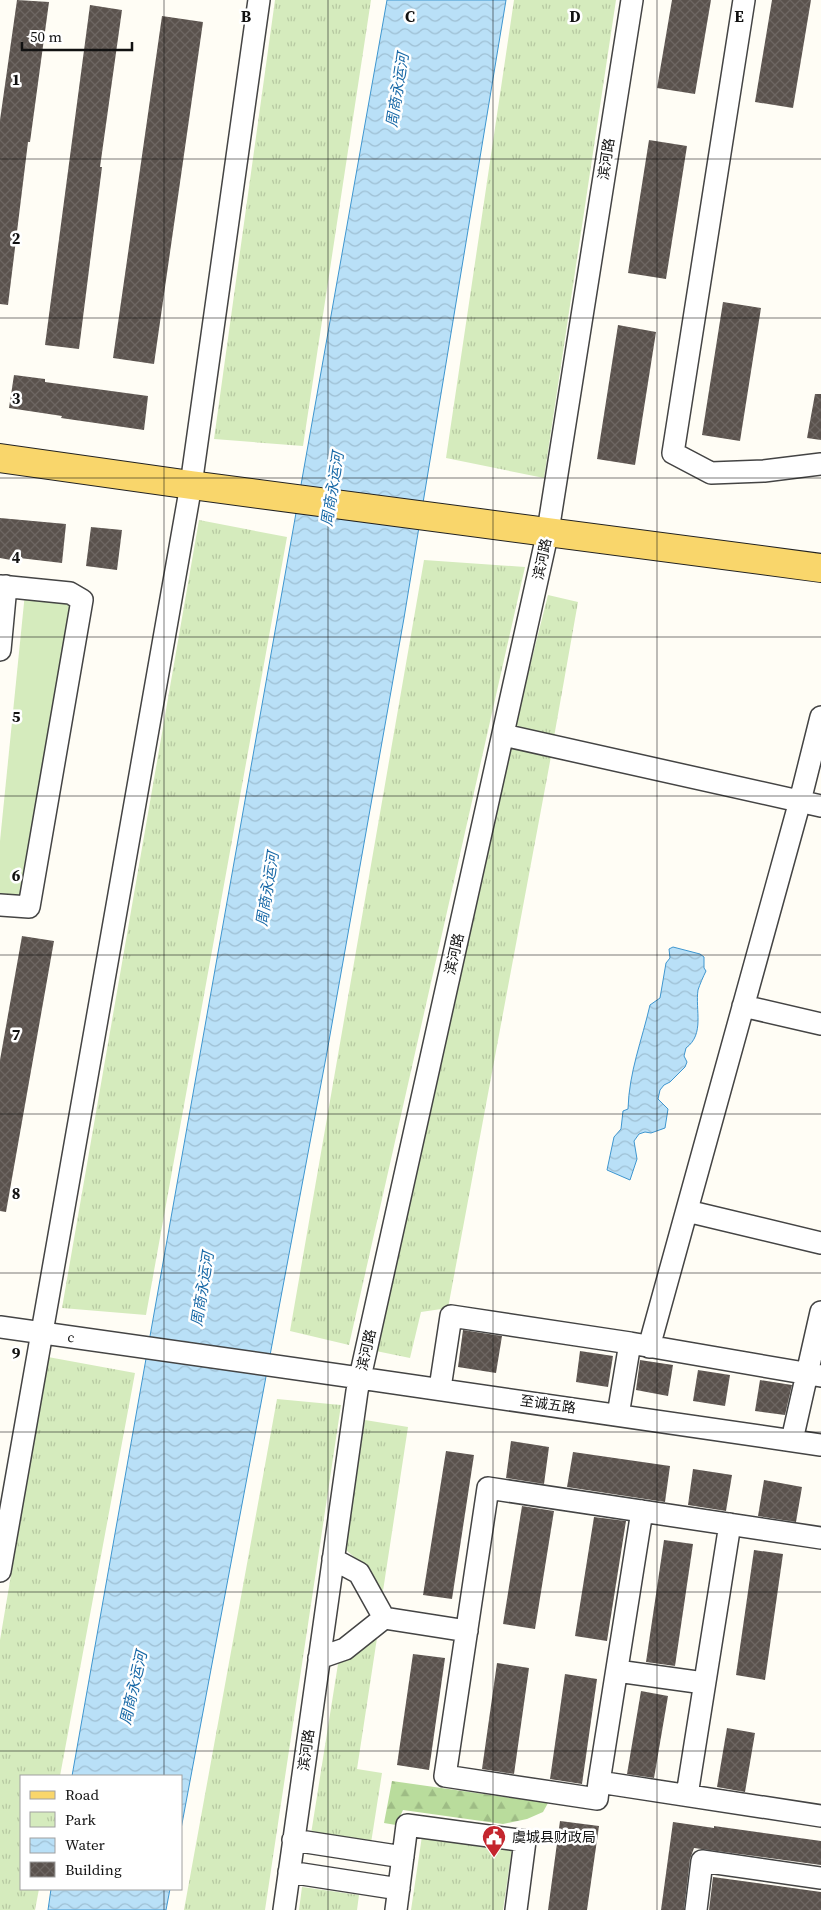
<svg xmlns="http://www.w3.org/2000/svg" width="821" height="1910" font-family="'Source Serif 4','Noto Sans SC',serif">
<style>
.grass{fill:#d5ebbd}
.forest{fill:url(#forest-firs)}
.park{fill:url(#park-tufts)}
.water{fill:url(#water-waves);stroke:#3f96cf}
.building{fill:url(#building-cross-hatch)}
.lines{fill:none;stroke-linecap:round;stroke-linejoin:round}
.minor-casing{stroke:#444;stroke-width:24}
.major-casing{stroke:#222;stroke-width:30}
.minor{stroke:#fff;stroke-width:21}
.major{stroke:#f9d66b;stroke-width:28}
.grid{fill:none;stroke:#111;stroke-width:1;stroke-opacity:0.55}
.labels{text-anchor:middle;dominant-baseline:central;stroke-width:5;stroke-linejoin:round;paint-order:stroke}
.street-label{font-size:14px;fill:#111;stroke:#fff}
.poi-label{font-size:14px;fill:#111;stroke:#fff;text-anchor:start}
.water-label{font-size:15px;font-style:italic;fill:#1768a6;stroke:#fff}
.grid-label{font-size:16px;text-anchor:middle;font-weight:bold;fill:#111;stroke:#fff;stroke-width:5;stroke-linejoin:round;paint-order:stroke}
</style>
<defs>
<pattern id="forest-firs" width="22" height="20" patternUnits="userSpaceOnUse" patternTransform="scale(1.25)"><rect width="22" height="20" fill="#b9dc9c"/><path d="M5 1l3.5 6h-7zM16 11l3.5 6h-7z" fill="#9ebc85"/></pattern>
<pattern id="park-tufts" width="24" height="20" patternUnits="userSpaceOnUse" patternTransform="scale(1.25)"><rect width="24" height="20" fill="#d5ebbd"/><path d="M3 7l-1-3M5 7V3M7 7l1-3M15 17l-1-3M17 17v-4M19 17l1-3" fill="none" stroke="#b6c8a1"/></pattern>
<pattern id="water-waves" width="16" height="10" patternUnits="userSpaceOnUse" patternTransform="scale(1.25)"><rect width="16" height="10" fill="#b9e0f7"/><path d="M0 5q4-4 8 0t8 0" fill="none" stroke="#9ebfd3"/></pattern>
<pattern id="building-cross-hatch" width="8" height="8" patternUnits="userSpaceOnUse" patternTransform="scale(1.25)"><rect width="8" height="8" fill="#5a524d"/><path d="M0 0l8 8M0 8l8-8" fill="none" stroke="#6d6662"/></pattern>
</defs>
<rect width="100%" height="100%" fill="#fffdf5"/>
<!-- grass -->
<path class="grass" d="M25 593 70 601 74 611 25 892 16 899 0 897V841Z"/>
<!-- forest -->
<path class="forest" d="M392 1781 548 1803 543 1812 527 1819 503 1824 403 1810 396 1825 384 1823Z"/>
<!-- park -->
<path class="park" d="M275 0H371L303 446 214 439Z
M514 0H616L544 478 446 458Z
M199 520 287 537 146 1315 62 1308Z
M424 560 525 567 349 1345 290 1331Z
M548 595 578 602 554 737 514 729Z
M511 742 552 751 448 1308 421 1312 410 1358 376 1351Z
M48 1357 135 1373 60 1776H21V1889H39L35 1910H0V1640Z
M277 1399 341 1405 265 1910H184Z
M365 1420 408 1427 383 1591 377 1588 362 1564 345 1549Z
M374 1636 377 1638 357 1769 382 1773 371 1843 311 1834 338 1664Z
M422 1836 512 1849 503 1910H411Z
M302 1887 359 1895 357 1910H299Z"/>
<!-- water -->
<path class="water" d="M387 0H506L404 618 327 1052 181 1829V1776H72Z
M673 947 700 954 704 957V968L706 971C703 977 700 984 698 990 695 1010 705 1034 686 1048L684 1056 687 1062 685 1067 670 1082 664 1085 660 1090 658 1099 668 1109 665 1128 651 1133 645 1132 639 1134 634 1141 637 1159 630 1180 607 1170 614 1137 621 1129 623 1111 628 1109C629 1072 642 1040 650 1005L660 998 666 963 670 958 669 949Z
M51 1889H170L166 1910H48Z"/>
<!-- building -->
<path class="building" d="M17 0 49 2 30 142H28L8 305 0 304V120Z
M672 0H711L695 94 657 88Z
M772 0H811L793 108 755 102Z
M90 5 122 10 100 167H102L79 349 45 345Z
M162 16 203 22 154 364 113 358Z
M649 140 687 146 666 279 628 273Z
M723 302 761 308 740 441 702 435Z
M618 325 656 332 635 465 597 459Z
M14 375 45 379V382L148 396 144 430 61 418 62 416 9 408Z
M815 394H821V440L807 438Z
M0 518 66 524 62 563 11 557V560L0 558Z
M91 527 122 530 117 570 86 566Z
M22 936 54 941 6 1212 0 1211V1060Z
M463 1330 502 1336 496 1373 458 1367Z
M580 1351 613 1356 608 1387 576 1382Z
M640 1360 673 1365 668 1396 636 1390Z
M698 1370 730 1375 725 1406 693 1401Z
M760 1380 792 1385 785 1415 755 1411Z
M511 1441 549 1447 544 1484 506 1478Z
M446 1451 474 1455 452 1599 423 1595Z
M573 1452 670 1466 665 1502 567 1487Z
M693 1469 732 1475 726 1511 688 1505Z
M764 1480 802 1487 796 1522 758 1516Z
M522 1506 554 1511 535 1629 503 1624Z
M594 1517 626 1521 607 1641 575 1636Z
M664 1540 693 1544 675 1666 646 1662Z
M754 1550 783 1554 765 1680 736 1675Z
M413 1654 445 1658 429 1770 397 1765Z
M497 1663 529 1668 514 1774 482 1769Z
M565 1674 597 1679 582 1784 550 1779Z
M641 1691 668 1696 654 1778 627 1774Z
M727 1728 755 1733 745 1792 717 1787Z
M560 1821 599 1826 587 1910H548Z
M673 1822 714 1828V1826L821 1841V1865L694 1848 690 1859 684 1910H661Z
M713 1877 821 1892V1910H709Z"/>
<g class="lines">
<!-- minor casing -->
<g class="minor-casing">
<path id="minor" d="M744 0 673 453 711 473 764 471 821 464
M0 586 70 593 82 600 29 907 0 905
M0 650 6 586
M503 735 821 806
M743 1006 821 1024
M687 1211 821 1243
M0 1327C274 1365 547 1405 821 1445
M649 1347 800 801 821 717
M440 1388 451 1316 630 1343
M618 1415 630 1343 821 1376
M792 1440 821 1312
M821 1538 488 1488 445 1776 597 1799 599 1782 821 1816
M333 1559 359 1573 384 1618 467 1631
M0 1571 191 485 259 0
M319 1658 345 1649 384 1618
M617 1671 704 1683
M599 1782 642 1511
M687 1795 730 1524
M293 1840 403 1857
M289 1872 399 1889
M284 1910 357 1391 548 531 632 0
M396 1910 407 1825 525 1841 516 1910
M696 1910 702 1861 821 1878"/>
</g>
<!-- major casing -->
<g class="major-casing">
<path id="major" d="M0 458 191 485 821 568"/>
</g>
<!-- minor -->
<use href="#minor" class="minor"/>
<!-- major -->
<use href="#major" class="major"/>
</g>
<!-- grid -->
<path class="grid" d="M164 0V1776M328 0V1910M493 0V1910M657 0V1910M0 159H821M0 318H821M0 478H821M0 637H821M0 796H821M0 955H821M0 1114H821M0 1273H821M0 1432H821M0 1592H821M0 1751H821M164 1889V1910"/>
<!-- icons -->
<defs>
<g id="civic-pin" transform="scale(1.25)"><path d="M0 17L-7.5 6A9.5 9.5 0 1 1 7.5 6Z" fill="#c4262e" stroke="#fff"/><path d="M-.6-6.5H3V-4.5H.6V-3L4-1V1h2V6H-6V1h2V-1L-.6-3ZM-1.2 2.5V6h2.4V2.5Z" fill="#fff"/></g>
</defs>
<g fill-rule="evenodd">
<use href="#civic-pin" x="494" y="1837"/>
</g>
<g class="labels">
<!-- street labels -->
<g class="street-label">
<text transform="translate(606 159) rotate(-81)">滨河路</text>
<text transform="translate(542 559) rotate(-78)">滨河路</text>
<text transform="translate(454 954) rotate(-77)">滨河路</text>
<text transform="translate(71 1337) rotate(8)">c</text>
<text transform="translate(366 1350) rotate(-77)">滨河路</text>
<text transform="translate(548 1404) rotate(8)">至诚五路</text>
<text transform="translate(306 1750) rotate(-82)">滨河路</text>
</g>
<!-- poi labels -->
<g class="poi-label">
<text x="512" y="1837">虞城县财政局</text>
</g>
<!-- water labels -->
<g class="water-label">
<text transform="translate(397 90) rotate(-81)">周商永运河</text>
<text transform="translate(332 489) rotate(-81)">周商永运河</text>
<text transform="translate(267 889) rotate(-81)">周商永运河</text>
<text transform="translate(202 1289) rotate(-81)">周商永运河</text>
<text transform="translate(133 1688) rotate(-77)">周商永运河</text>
</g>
</g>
<g class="grid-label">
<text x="246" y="22">B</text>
<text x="410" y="22">C</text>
<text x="575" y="22">D</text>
<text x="739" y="22">E</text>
<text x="16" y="85">1</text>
<text x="16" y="244">2</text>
<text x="16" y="404">3</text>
<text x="16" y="563">4</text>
<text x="16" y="722">5</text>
<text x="16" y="881">6</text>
<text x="16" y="1040">7</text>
<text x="16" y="1199">8</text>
<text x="16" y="1359">9</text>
</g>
<!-- legend -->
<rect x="20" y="1775" width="162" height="115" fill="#ffffff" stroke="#a0a0a0"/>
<rect x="30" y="1791" width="25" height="8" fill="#f9d66b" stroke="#a0a0a0"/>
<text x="65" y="1800" font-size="15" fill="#111111">Road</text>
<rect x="30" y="1812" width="25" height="15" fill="url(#park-tufts)" stroke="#a0a0a0"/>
<text x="65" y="1825" font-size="15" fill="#111111">Park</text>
<rect x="30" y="1838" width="25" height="15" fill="url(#water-waves)" stroke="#a0a0a0"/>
<text x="65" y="1850" font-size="15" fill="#111111">Water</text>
<rect x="30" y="1862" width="25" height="15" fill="url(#building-cross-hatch)" stroke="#a0a0a0"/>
<text x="65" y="1875" font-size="15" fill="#111111">Building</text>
<!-- scale -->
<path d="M22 42v8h110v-8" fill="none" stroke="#111111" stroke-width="2.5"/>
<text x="30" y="42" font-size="15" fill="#111111" stroke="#ffffff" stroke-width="4" paint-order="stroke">50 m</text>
</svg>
